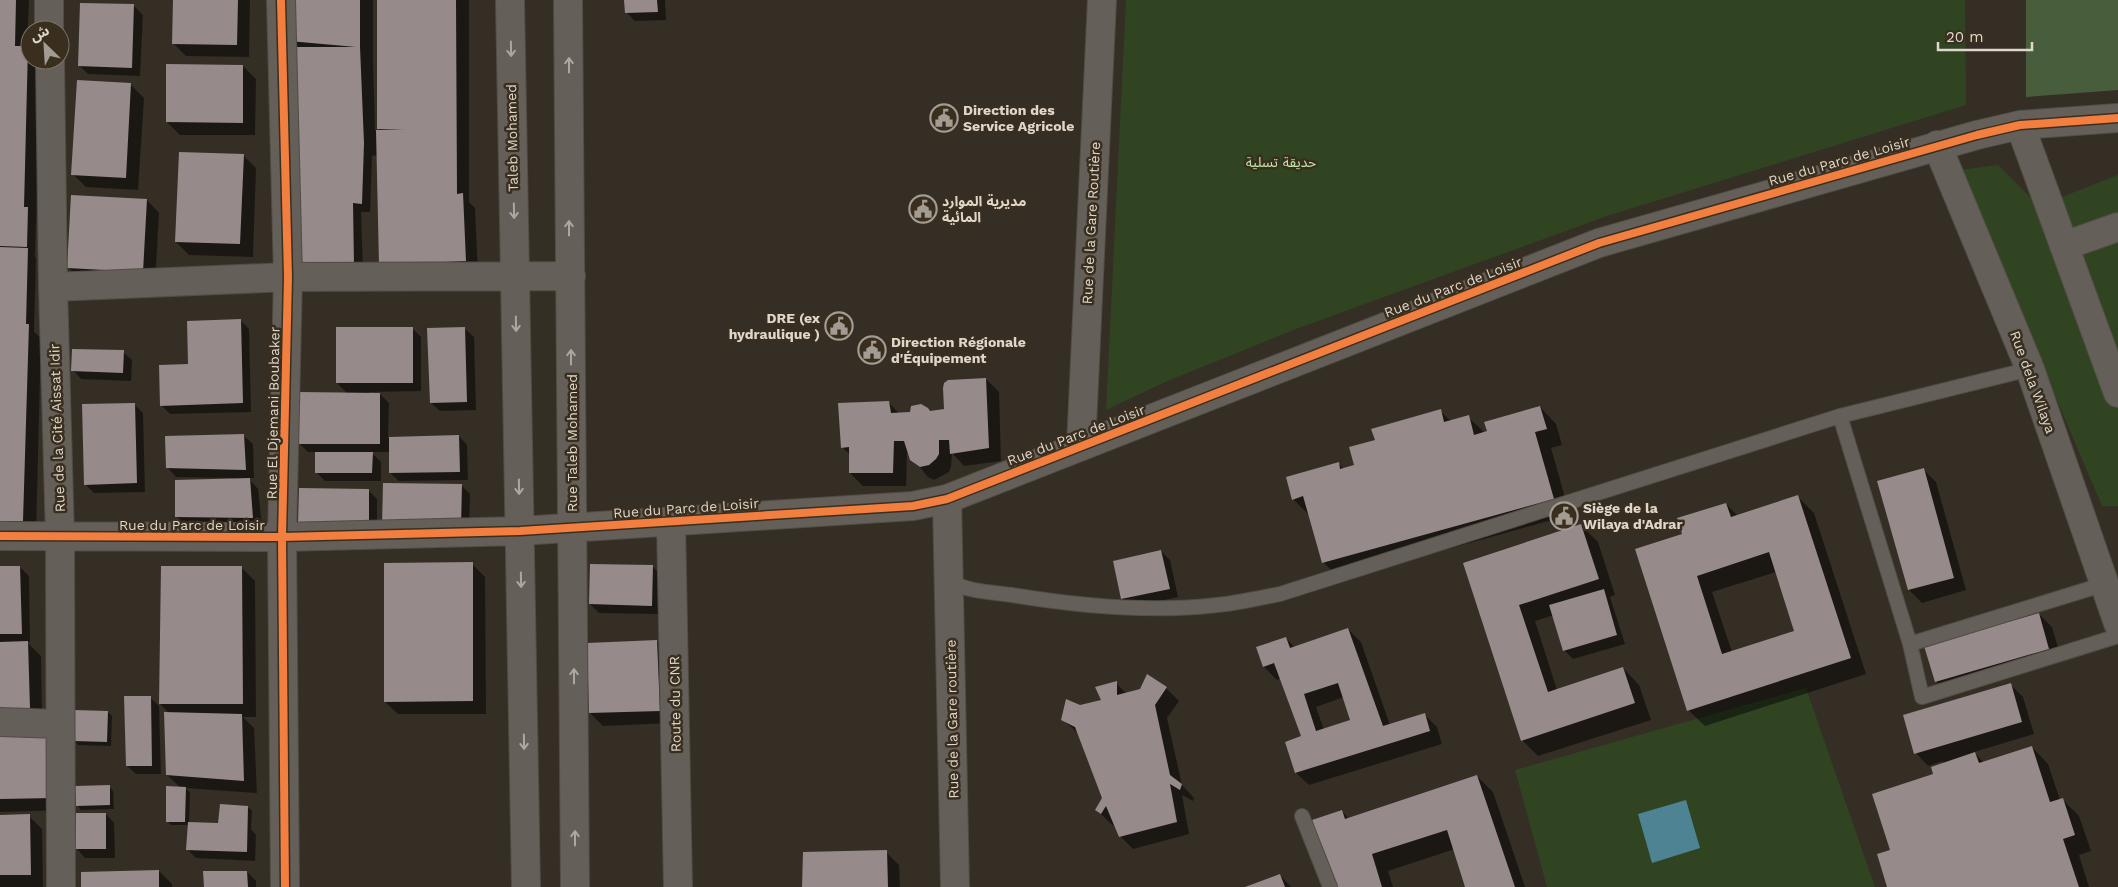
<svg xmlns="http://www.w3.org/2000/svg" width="2118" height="887" font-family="'Work Sans','Noto Sans Arabic',sans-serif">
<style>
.green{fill:#304422}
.forest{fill:#485d3b}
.water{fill:#4d8393}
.shadow{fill:#0007;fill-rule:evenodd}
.building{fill:#978a8b;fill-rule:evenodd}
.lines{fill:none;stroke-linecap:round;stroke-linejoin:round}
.lane-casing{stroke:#514c44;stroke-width:16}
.street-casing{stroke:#514c44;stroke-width:30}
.lane{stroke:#645f59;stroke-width:14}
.street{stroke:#645f59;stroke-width:28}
.cycleway-casing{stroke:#3a2f1f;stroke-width:11}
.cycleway{stroke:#f27e40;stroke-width:8}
.oneway{stroke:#ada79f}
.labels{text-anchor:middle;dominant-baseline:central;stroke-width:5;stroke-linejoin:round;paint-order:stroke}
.poi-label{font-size:14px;font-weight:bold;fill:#ded7cd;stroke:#3a2f1f;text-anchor:start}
.street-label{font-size:14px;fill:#ded7cd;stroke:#3a2f1f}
.park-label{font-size:14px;fill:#bce7a6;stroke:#3a2f1f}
</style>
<rect width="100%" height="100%" fill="#342e25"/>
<!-- green -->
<path class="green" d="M1126 0H1965L1966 105 1607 216 1296 329 1165 382 1106 410Z
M1998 165 2039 206 2118 175V506H2102L1959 170Z
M1806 688 1875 887H1547L1515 770Z"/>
<!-- forest -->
<path class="forest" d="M2026 0H2118V90L2026 97Z"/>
<!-- water -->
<path class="water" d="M1686 800 1700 848 1652 863 1638 814Z"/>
<!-- shadow -->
<path class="shadow" d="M0 0H29L27 47 30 50V60L41 61 35 255H34L36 258 34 332 41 338 36 534 0 533Z
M174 0H250L249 57 186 56 173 43Z
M292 0H373V61L375 131H380L378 128V0H469V202L475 208 478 274 393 278 378 155 372 156 370 212H361L363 273 305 275 298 48 291 40Z
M626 0H665L666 20 635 21 626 12Z
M134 6 143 15 140 76 88 74 79 65Z
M243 66 256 79 255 135H180L167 122Z
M131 85 144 98 138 190 86 187 73 174Z
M243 155 256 168 253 257 189 255 176 242Z
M147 200 159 213 155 284 81 280 68 267Z
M240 320 249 329 251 412 170 414 161 405 190 365Z
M412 328 421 337V391L369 392V394H380L389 403 388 438 459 436 467 445 468 480 399 481 390 473V452H371L381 462V481H325L316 472V452H308L299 443 348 394 337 383Z
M465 329 474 337 476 410 440 411 431 403Z
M123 352 132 360 131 381 81 379 73 370Z
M986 379 999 392 1001 461 964 466 952 453 951 467 949 472 934 480 928 477 907 452 906 486H863L850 473V455L842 447 888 402 900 414 945 410Z
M134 404 143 413 145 492 94 493 85 484Z
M1540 407 1556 424 1562 445 1551 448 1570 515 1340 579 1323 562 1310 516 1293 499 1338 463 1344 469 1355 466 1376 441 1440 411 1451 421 1468 417 1485 433Z
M244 436 253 444 254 478H248L258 489 262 526 185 525 177 517 233 480V478L176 477 168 468Z
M1923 469 1936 482 1966 590 1922 603 1909 590 1879 482Z
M461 485 470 494 469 536 392 535Z
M369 491 377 499V535L308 534Z
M1798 497 1814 513 1866 674 1705 726 1688 710 1684 535 1726 504 1738 516ZM1776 572 1796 632 1732 652 1712 592Z
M1581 525 1598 542 1615 595 1610 597 1625 644 1573 659 1564 650 1554 615 1535 621 1557 690 1623 668 1639 685 1651 720 1538 756 1522 740 1464 564Z
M1161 551 1170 560 1178 597 1131 607 1122 599Z
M472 564 485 577 486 714H398L385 702Z
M20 567 29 576 30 642H27L41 656 42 721 0 722V568Z
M653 567 662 576 661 614 599 613 590 604Z
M242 568 255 581 256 717H243L254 728 257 793 185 788 190 792 189 823 222 825 248 807 252 811 251 829 256 835 255 861 196 858 187 849 189 825H171L167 821 181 788 167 775 170 714 160 704Z
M2039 614 2052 627 2062 661 1949 694 1936 681Z
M1348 629 1361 642 1390 725 1424 714 1437 727 1442 744 1309 785 1296 773 1302 737 1281 678 1277 680 1264 667 1258 648 1286 638 1295 648ZM1344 697 1352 721 1324 730 1316 707Z
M657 642 670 654 672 723 603 726 590 713Z
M1116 683 1127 694 1166 688 1179 701 1167 718 1182 785 1194 798 1193 801 1182 795 1189 834 1133 849 1120 836 1115 824 1114 826 1110 823 1097 810 1103 798 1079 734 1062 719 1079 706 1102 700Z
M2010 684 2023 697 2034 734 1974 752 1984 763 2032 747 2048 764 2060 800 2062 799 2079 816 2091 851 2079 855 2089 887H1889L1892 851 1935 775 1944 764 1943 761 1928 766 1916 753Z
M150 697 159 706 161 774H136L127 766Z
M108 712 112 716 111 746 78 745 74 740Z
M0 733 67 810 0 812Z
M1477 776 1493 792 1525 887H1467L1455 849 1388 871 1393 887H1336L1342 811 1349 819Z
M109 786 113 791 114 809 81 810 77 805Z
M106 814 114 823 115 858H85L77 849Z
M0 816H29L42 829 43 887H0Z
M886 852 899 865 900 887H803Z
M159 871 172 884V887H82Z
M247 872 256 881V887H205Z
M1280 875 1291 887H1248Z"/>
<!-- building -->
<path class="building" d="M0 0H16L15 46H28L24 207H28L27 247 0 246Z
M173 0H238L237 45 172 44Z
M290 0H360V47L364 143 362 204 353 203 354 265 295 267 289 47H356L289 41Z
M377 0H456L457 194 463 193 466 261 379 265 376 130 404 129H377Z
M624 0H657L658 12 625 13Z
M80 3 134 4 132 68 78 66Z
M166 64 243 65V123L166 122Z
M77 80 131 83 126 178 71 175Z
M179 152 244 154 240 244 175 242Z
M71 195 147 199 143 272 67 268Z
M0 247 28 248 26 324H29L23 521H0Z
M241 319 243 403 160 406 159 365 188 364 187 321Z
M336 327H413V383H336Z
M465 327 467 402 430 403 427 328Z
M72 349 124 350 123 373 71 371Z
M986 378 989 448 950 454 949 440H939V454L936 459 929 465 920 467 910 460 904 441H894L893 473H849V447L841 448 838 403 889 401 891 413 910 412 911 406 921 404 928 408 930 411 944 409 943 388 944 383 948 380Z
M298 392 380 393V444H298Z
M135 403 137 483 84 485 82 404Z
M1540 406 1547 429 1535 432 1554 499 1322 563 1303 496 1292 500 1286 477 1339 462 1340 469 1354 465 1349 447 1375 440 1371 429 1441 409 1444 422 1469 415 1474 435 1487 431 1484 422Z
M244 434 246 470 166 468 165 436Z
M459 435 460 472 389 473V437Z
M315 452H373L372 473H315Z
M1924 468 1954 578 1908 590 1877 481Z
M250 478 253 518 175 517V480Z
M383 483 462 484 461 528 382 527Z
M299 488 369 489V526L298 525Z
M1798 495 1851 658 1687 711 1635 549 1682 534 1677 518 1726 503 1731 517ZM1769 552 1794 631 1722 654 1697 576Z
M1581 524 1599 579 1519 605 1548 692 1623 667 1635 703 1521 741 1463 563Z
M1161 550 1170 589 1121 599 1113 561Z
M473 562V701L384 702V563Z
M590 564 653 565 652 606 589 604Z
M0 566H20L22 634H0Z
M161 566H242L243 704H159Z
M1604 589 1617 635 1563 651 1549 605Z
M2039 613 2049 649 1935 682 1924 646Z
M1348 628 1383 726 1425 713 1430 731 1295 773 1285 742 1301 736 1274 663 1263 667 1256 647 1286 637 1290 648ZM1338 683 1350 720 1316 731 1304 694Z
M657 640 660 711 589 713 587 643Z
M28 641 30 709H0V642Z
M1147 674 1167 687 1155 705 1170 775 1182 784 1180 790 1170 784 1177 822 1119 837 1106 806 1101 814 1095 810 1102 798 1075 727 1061 720 1066 699 1080 705 1101 700 1095 687 1117 681V695L1140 689Z
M2011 683 2022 722 1914 754 1903 715Z
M124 696H151L152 766H126Z
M74 710 108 711 107 742 73 741Z
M164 712 242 714 244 781 166 775Z
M54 730 55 798 0 799V731Z
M2032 746 2050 802 2063 798 2075 835 2063 839 2079 887H1887L1877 854 1890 850 1872 794 1933 774 1931 767 1975 752 1979 763Z
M1477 775 1515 887H1465L1447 830 1372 854 1382 887H1335L1312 820 1342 810 1345 819Z
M110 785V805L76 806 75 786Z
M166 786 186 787 185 822H166Z
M220 804 248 806 247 852 186 850 188 822 218 823Z
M76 813H106V849H75Z
M30 814 31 875H0V815Z
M887 850 888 887H802L803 852Z
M159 870V887H81V872Z
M203 871H247L248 887H204Z
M1280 874 1285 887H1245Z"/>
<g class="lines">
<!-- lane casing -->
<g class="lane-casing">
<path id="lane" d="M1840 416 1910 644 1922 697 2118 636
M949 581C969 592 990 592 1012 595 1078 606 1149 613 1217 605 1238 603 1259 598 1280 594L1840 416 2030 369
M1910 644 2105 584
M1302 816 1330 887"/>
</g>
<!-- street casing -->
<g class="street-casing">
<path id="street" d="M49 0V30
M281 0 288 277 282 537 285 887
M510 0 526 887
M568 0 575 887
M50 60 53 287 60 537 61 887
M2020 125 2118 393
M1937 145 2030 369 2118 623
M2064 246 2118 227
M53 287 288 277 571 276
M1081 446 1102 0
M947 499 955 887
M671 522 678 887
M0 536 282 537 520 531 913 506 947 499 1599 243 1977 135 2020 125 2118 118
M0 722 60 724"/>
</g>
<!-- lane -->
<use href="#lane" class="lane"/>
<!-- street -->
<use href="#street" class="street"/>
<!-- cycleway casing -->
<g class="cycleway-casing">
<path id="cycleway" d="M281 0 288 277 282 537 285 887
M0 536 282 537 520 531 913 506 947 499 1599 243 1977 135 2020 125 2118 118"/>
</g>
<!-- cycleway -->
<use href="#cycleway" class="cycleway"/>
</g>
<!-- one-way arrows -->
<defs><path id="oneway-shaft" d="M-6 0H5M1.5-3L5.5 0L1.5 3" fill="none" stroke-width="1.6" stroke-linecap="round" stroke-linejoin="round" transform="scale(1.25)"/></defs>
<g class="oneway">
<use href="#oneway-shaft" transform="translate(511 49) rotate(89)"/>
<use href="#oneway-shaft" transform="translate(569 65) rotate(-90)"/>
<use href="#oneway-shaft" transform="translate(514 211) rotate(89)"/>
<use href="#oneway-shaft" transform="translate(569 228) rotate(-90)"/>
<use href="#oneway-shaft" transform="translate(516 324) rotate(89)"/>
<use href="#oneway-shaft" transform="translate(571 357) rotate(-90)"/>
<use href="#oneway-shaft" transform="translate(519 487) rotate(89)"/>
<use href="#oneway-shaft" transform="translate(521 580) rotate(89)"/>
<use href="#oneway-shaft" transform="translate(574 676) rotate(-90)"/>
<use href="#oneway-shaft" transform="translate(524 742) rotate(89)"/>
<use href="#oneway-shaft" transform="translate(575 838) rotate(-90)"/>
</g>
<!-- icons -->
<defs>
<g id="civic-ring" transform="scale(1.4375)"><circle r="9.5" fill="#3a2f1f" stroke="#a29c92" stroke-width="1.5"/><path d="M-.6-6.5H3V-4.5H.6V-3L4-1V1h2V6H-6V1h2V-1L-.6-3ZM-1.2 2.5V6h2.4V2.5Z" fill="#a29c92"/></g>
</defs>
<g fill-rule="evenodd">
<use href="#civic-ring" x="944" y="118"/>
<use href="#civic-ring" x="923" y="209"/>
<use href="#civic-ring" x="839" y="326"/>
<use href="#civic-ring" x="872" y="350"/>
<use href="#civic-ring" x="1564" y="516"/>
</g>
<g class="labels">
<!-- poi labels -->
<g class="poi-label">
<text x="963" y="110">Direction des<tspan x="963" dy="16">Service Agricole</tspan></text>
<text x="942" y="201">مديرية الموارد<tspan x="942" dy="16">المائية</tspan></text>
<text x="820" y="318" text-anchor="end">DRE (ex<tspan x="820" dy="16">hydraulique )</tspan></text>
<text x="891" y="342">Direction Régionale<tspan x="891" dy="16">d'Équipement</tspan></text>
<text x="1583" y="508">Siège de la<tspan x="1583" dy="16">Wilaya d'Adrar</tspan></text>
</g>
<!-- street labels -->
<g class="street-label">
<text transform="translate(512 138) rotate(-91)">Taleb Mohamed</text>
<text transform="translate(1839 161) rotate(-16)">Rue du Parc de Loisir</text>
<text transform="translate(1091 223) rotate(-87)">Rue de la Gare Routière</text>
<text transform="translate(1453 287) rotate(-21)">Rue du Parc de Loisir</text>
<text transform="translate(2033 382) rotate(70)">Rue dela Wilaya</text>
<text transform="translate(273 413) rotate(-89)">Rue El Djemani Boubaker</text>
<text transform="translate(57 428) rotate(-92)">Rue de la Cité Aissat Idir</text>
<text transform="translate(1076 435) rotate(-21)">Rue du Parc de Loisir</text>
<text transform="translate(572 443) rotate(-90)">Rue Taleb Mohamed</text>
<text transform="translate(686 508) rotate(-4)">Rue du Parc de Loisir</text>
<text x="192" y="525">Rue du Parc de Loisir</text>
<text transform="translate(675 704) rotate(-91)">Route du CNR</text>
<text transform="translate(952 719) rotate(-91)">Rue de la Gare routière</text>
</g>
<!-- park labels -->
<g class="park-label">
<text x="1281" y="162">حديقة تسلية</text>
</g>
</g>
<!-- north arrow -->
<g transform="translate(45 45) rotate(335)"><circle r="24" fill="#3a2f1f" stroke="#7c7265"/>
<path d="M0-4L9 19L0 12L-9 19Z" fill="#a29c92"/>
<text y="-8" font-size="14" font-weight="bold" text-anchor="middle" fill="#ded7cd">ش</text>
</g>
<!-- scale -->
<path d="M1938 42v8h94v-8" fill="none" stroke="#ded7cd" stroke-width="2.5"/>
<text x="1946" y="42" font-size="15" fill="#ded7cd" stroke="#3a2f1f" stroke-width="4" paint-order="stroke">20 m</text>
</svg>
